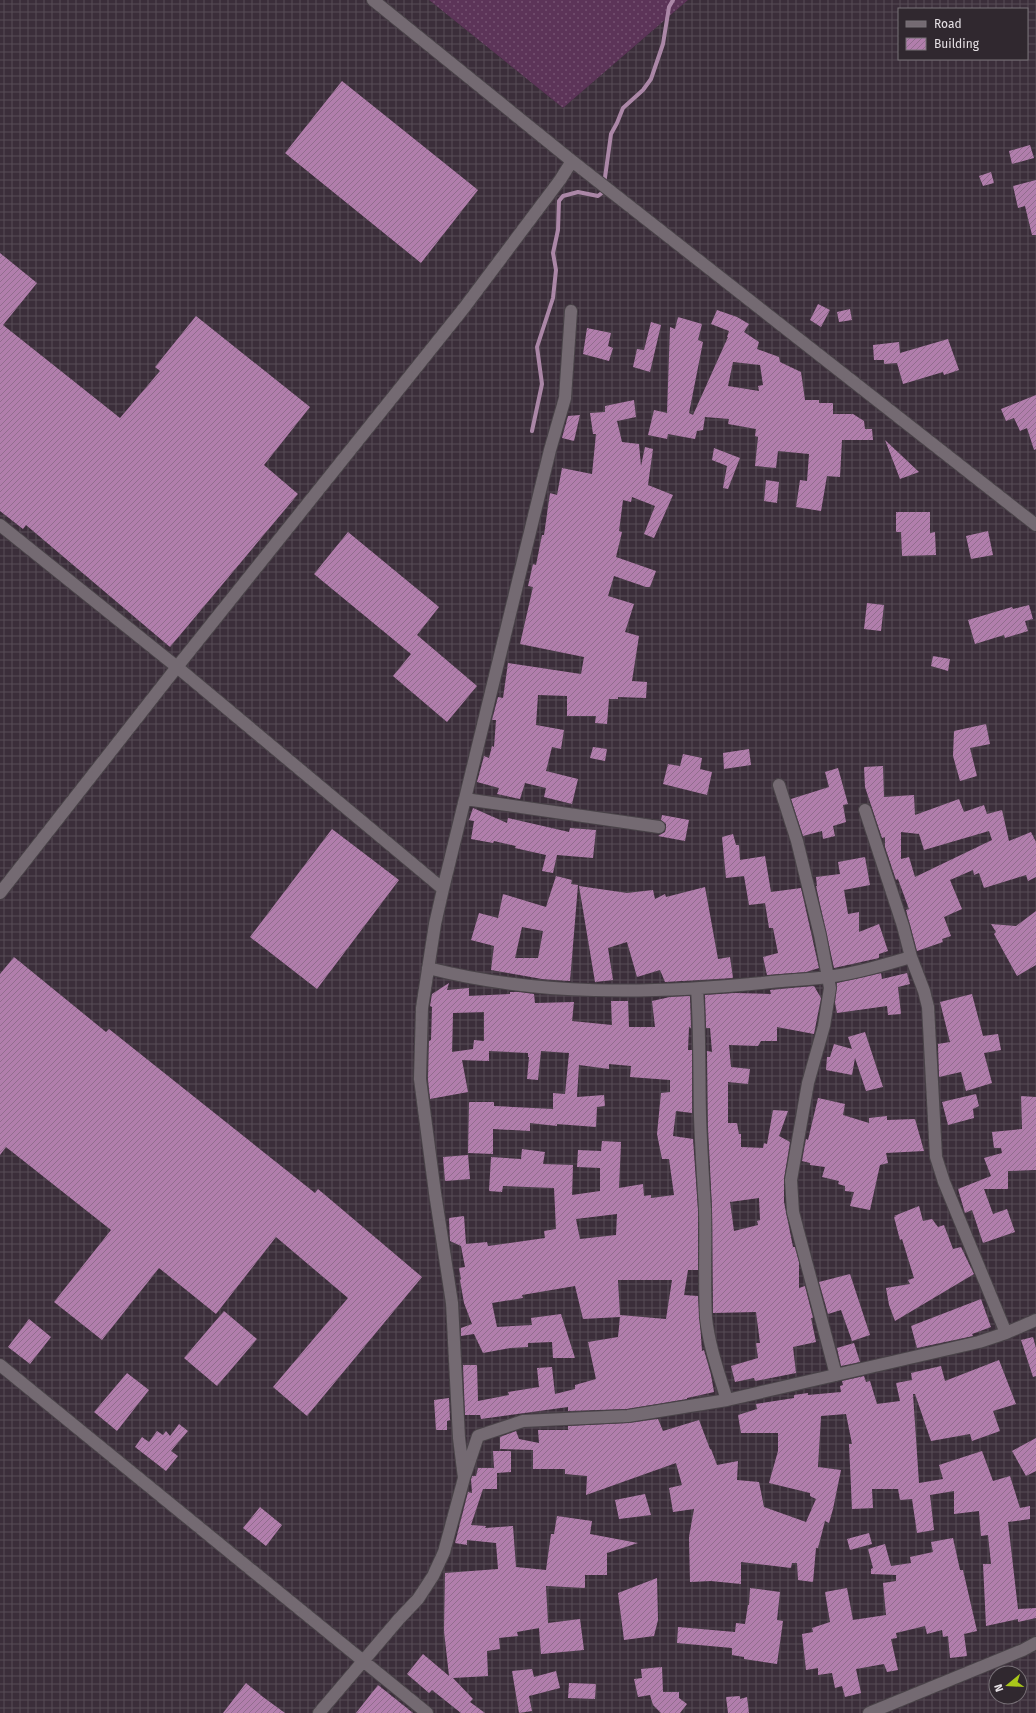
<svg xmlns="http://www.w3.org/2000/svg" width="1036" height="1713" font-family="'Fira Sans',sans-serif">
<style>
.industrial{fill:url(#industrial-grid);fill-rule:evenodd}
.grass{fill:url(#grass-dots)}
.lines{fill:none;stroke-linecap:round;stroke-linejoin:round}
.stream{stroke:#ab87a7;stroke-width:4}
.building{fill:url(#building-hatch);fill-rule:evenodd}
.minor-casing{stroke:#494348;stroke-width:14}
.minor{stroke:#746a72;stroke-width:12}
</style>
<defs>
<pattern id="industrial-grid" width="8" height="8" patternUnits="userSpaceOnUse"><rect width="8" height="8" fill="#3b2e3a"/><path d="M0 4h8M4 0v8" fill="none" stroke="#574c56"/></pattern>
<pattern id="grass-dots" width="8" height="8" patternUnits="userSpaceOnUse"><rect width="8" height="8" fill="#5c3458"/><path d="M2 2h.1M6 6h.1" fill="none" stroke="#735170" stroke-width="1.8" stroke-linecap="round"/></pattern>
<pattern id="building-hatch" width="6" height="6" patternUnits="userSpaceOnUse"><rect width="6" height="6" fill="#b17eac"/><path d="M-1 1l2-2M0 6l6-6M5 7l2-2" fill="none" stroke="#916d8d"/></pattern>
</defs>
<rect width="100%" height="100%" fill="#30282f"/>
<!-- industrial -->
<path class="industrial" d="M0 0H429L563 108 688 0H1036V1713H0ZM899 9H1027V59H899ZM996 1673H1020V1697H996Z"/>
<!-- grass -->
<path class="grass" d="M429 0H688L563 108Z"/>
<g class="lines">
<!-- stream -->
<path class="stream" d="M532 431 542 384 537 347 553 298 556 270 553 253 558 230 559 201 563 196 578 192 598 196 603 192 611 134 617 123 623 108 643 90 651 79 663 44 669 7 673 0"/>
</g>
<!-- building -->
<path class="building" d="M342 81 478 190 421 263 285 153Z
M1030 145 1034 158 1012 164 1009 151Z
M991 172 994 183 983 186 979 176Z
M1036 180V235H1032L1025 206 1018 208 1013 186Z
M0 253 37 283 3 325 120 418 160 371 155 367 196 316 310 407 264 465 298 494 170 647 26 525 23 529 0 511Z
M818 304 830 310 821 327 810 320Z
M850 309 852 320 839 322 837 312Z
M717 310 737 317 749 324 744 332 759 342 757 349 779 357 780 362 801 372 805 400H819V403H833V414H853L864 421 865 429H872L873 440H842L840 477 827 476 821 511 796 507 800 480 807 481 809 454 778 451 776 468 755 466 758 437 755 436 756 429 728 424 729 419 705 417 703 430 697 431 695 439 668 434 667 439 648 435 654 410 667 413 670 327 675 329 678 317 702 324 698 340 703 342 689 413 693 415 728 337H727L729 331 711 324ZM733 362 760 365 763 385 758 386 759 391 728 386Z
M651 322 661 325 650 372 633 367 637 349 644 350Z
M587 328 611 333 608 346 613 348 609 361 583 354Z
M948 339 959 370 944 375 943 372 903 384 897 363 884 364V360H874L873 345 899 342 900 353Z
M1036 395V449L1034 450 1027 428 1020 431 1014 418 1006 421 1001 409Z
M634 400 636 417 617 421 622 442 639 444 641 466 645 447 653 449 648 485 673 495 654 538 644 534 655 506 632 497 631 502 623 500 619 531 622 532 616 557 656 571 650 587H646L614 576 608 596 634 604 625 632 639 636 632 681 647 682 646 698 618 697V699H609L607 724 595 723 596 716H567V696L538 695 536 725 564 730 561 749 552 747 546 771 578 779 572 804 544 797 546 788 525 783 520 799 497 794 499 788 477 782 484 756 489 758 492 746 494 747 496 720H492L498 697 503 698 508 663 581 674 584 657 520 644 533 587 528 586 533 564 536 565 542 535H544L550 493 557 495 562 468 592 474 596 434H593L590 413 605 412V406Z
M580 415 574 441 562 438 568 416Z
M885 440 919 472 900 479Z
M714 448 740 458 728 489 723 488 727 466 712 460Z
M766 480 779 482 777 503 764 501Z
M896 512H930V533L935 532 936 555 902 556 901 532H896Z
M988 531 993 555 971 559 966 536Z
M348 532 439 607 417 635 477 686 447 722 393 676 411 654 314 574Z
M867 603 884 605 881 631 864 629Z
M1029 605 1033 619 1025 621 1028 631 1005 638 1004 635 975 644 968 620 1012 607 1013 609Z
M933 656 950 659 948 671 931 666Z
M986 724 990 744 970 748 977 776 960 781 953 756 954 731Z
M593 747 607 749 605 761 590 758Z
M749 749 751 765 724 769 723 753Z
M683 754 702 758 700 769 712 772 707 795 663 784 668 764 680 766Z
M883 766 884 797 914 795 915 815 959 799 964 812 984 805 987 814 1002 810 1009 841 1031 832 1036 842V877L1028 881 1026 875 984 888 979 873 974 875 973 870 950 880 962 909 944 917 951 936 942 939 943 942 917 951 906 910 909 909 898 879 896 880 885 847V837L882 838 865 787 864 767ZM989 831 992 840 915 877 909 857 901 859V832L919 834 924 850Z
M838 768 848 804 843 805 846 822 833 826 835 836 823 839 822 831 803 836 791 799 829 787 825 772Z
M473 808 507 823 508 818 569 832 570 828 596 830 593 858 557 855 553 873 542 871 546 855 515 848 516 846 494 841 493 843 471 839 474 821 469 820Z
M662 815 689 820 685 841 658 836 665 832 666 828V824L661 820Z
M332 829 399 880 317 989 250 937Z
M733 834 736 845H739L740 860 765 856 771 892 801 888 819 968 806 972 767 975 763 957 778 953 773 928H769L765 903 749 905 744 876 726 878 722 837Z
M865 857 870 885 844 890 848 914 859 912V932L879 924 888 951 879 954V958L834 968 816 886H817L816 877 840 874 838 862Z
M556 876 572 880 571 884 578 885 570 981 542 979 491 970 494 946 471 940 479 913 498 918 503 894 546 907ZM522 927 543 931 538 958H515Z
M579 886 627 893 653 890 655 899 665 894 666 897 705 887 718 959 730 957 733 978 665 982 660 970 637 977 627 942 608 948 613 980 595 982Z
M1036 911V965L1017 976 994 934 996 932 991 924 1016 926Z
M14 957 106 1032 109 1029 315 1193 318 1189 422 1277 307 1416 273 1387 348 1298 276 1237 216 1314 159 1268 102 1340 54 1302 111 1230 6 1147 0 1155V974Z
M881 973 882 979 907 973 910 984 898 987 901 1014 888 1015 887 1006 837 1013 835 1002 837 983Z
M449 983 447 990 469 988V996L510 994V992H519L534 994 535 1003 574 1002 572 1021 612 1025 611 1001H628L629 1027H655L652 1001 670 997 690 996 691 1028 689 1027 688 1050H692V1113L676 1111 673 1136 693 1139 698 1209V1270H688L684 1295 698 1296 702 1351 704 1350 711 1375 714 1392 687 1398V1399L627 1409 568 1411V1407L481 1419 480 1415H465L463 1365H477L478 1401 509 1395 508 1392 539 1387 537 1368 552 1367 555 1394 575 1389V1385L596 1379 588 1342 618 1337 620 1317 583 1319 575 1286 522 1295 523 1298 492 1303 497 1327 532 1325 531 1318 561 1314 575 1358H553L552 1342 528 1343V1347L510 1348 483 1353 474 1334 461 1336V1328L472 1324 464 1303 460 1280 461 1279 459 1268 465 1267 461 1246 450 1241 449 1218 464 1216 466 1244 487 1242 488 1246 545 1238 544 1231 556 1229 554 1188 503 1186 502 1192 489 1191 491 1157 521 1159 522 1149 545 1152 543 1164 573 1165 572 1195 600 1191V1168L577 1167 578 1150 601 1151 602 1141 621 1142 619 1188 643 1184 644 1196 651 1195V1198L674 1195 669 1159H662L657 1134 661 1093 670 1092V1080L630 1077 631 1066 609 1064V1069L579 1065 577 1097 604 1095 605 1106 597 1107 596 1127 557 1124V1126L530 1123V1131L493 1129V1154L468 1153 469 1102H494V1106L553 1109V1093L565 1094 569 1053 541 1051 538 1080 527 1079 529 1057H528V1053L489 1051V1061L462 1060 468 1092 430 1099 428 1079 429 1041 431 1040 432 1007 430 1006 432 994ZM484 1012V1041L474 1040 473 1049 452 1052 453 1013ZM617 1214 616 1235 580 1239 576 1219ZM618 1280H672L666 1319 620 1315Z
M814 986 821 998 814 1034 777 1027V1041H761L758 1046 729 1045 731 1067 750 1069 748 1084 728 1082V1123H737L739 1134H741V1147L763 1148 764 1143 767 1144 773 1110 788 1111 779 1136 790 1142 784 1179V1202L793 1247H795L799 1262V1288L805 1286 813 1318H811L816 1342 793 1347 796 1373 755 1381 754 1378 735 1382 731 1366 758 1358 756 1343H760L756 1312 713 1313 712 1209 708 1127 707 1051 712 1052 710 1028H706L705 995 735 993 771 994 770 990ZM759 1198 760 1220 757 1221 758 1225 734 1231 730 1202Z
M972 994 983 1036 998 1034 1001 1050 984 1053 992 1083 966 1091 961 1072 939 1077 938 1044 950 1042 940 1002Z
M865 1032 883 1087 866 1091 855 1058 852 1075 826 1070 827 1057H830L834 1044 852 1049 848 1037Z
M976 1094 979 1106 973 1109 974 1118 948 1125 942 1102Z
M1021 1096 1036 1097V1170L1008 1171V1189H984L993 1214 1007 1209 1015 1232 983 1243 972 1210 965 1213 958 1189 991 1176 984 1158 1002 1153 1001 1148H994L992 1132 1022 1129Z
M818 1098 845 1104 843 1115 869 1123V1118L887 1116V1120L915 1119 924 1151 886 1153 888 1163 880 1165 870 1210 850 1206 854 1192 845 1191V1186L838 1184 839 1181 822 1177 825 1167 810 1165V1163L802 1161 806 1139 808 1140Z
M468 1155 470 1179 445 1181 443 1157Z
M919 1206 923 1221 932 1219 938 1227 944 1225 953 1249 961 1247 974 1274 895 1321 889 1305 886 1288 910 1284 908 1280 914 1278 902 1239 900 1240 894 1217H896L894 1216Z
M850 1274 870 1335 852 1341 841 1310 828 1314 819 1282Z
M981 1299 991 1327 972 1334 973 1336 917 1348 911 1326Z
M224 1311 257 1339 217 1386 184 1358Z
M29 1319 51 1337 30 1364 8 1347Z
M1033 1337 1036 1348V1376L1033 1377 1021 1340Z
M854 1343 860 1362 841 1366 837 1348Z
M999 1360 1016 1404 993 1411 1000 1431 972 1441 970 1434 931 1441 915 1394H913L919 1483 943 1479 939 1465 982 1451 993 1481 1010 1476 1020 1508 1030 1506V1519L1008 1522 1018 1609 1036 1608V1618L1018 1622V1619L986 1626 983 1564H991L988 1535 981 1536 979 1511 954 1514V1491L930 1495 934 1530 917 1533 912 1499 900 1500 898 1489H872L873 1508 852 1509 849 1444H852L846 1414 821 1416 818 1467 841 1470 833 1509 829 1523 825 1521 818 1548H816L813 1582 798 1580 797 1563H792L791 1568 741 1562V1584L711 1581 690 1582 689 1537 694 1509 673 1512 669 1488 682 1485 676 1463 586 1495 587 1476 565 1474V1469H533V1450L500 1449V1437L516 1431 519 1439 539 1443 538 1430H568V1426L628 1423 658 1419 663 1431 699 1420 710 1449H711L717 1465 738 1461 737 1480 759 1482 764 1507 806 1522 816 1499 810 1496V1493L769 1483 778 1451V1433H741L738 1415 757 1409 756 1404 794 1398V1395L808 1393V1395L841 1392 840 1386 843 1385 842 1381 864 1376 866 1382 870 1381 877 1404 900 1401 896 1383 912 1380 911 1373 941 1366 945 1381Z
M127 1373 149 1390 117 1431 94 1412Z
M449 1398 450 1420 447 1421V1430H436L434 1400Z
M179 1424 188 1431 171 1451 178 1456 166 1471 135 1447 142 1437 149 1442 157 1431 163 1435 166 1431 170 1436Z
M1036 1438V1471L1026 1476 1012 1451Z
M493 1451H511V1472L497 1473V1489H483L471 1525 486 1526 485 1528 513 1526 516 1567 546 1570 551 1534H554L557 1516 592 1521 590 1534 638 1543 607 1553V1575H585V1588L546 1586 548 1623 580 1619 584 1650 541 1654 539 1628 517 1632 518 1636 499 1638 500 1649 487 1651 488 1676 453 1678 473 1699 470 1702 485 1713H461L432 1690 429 1693 407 1674 423 1654 449 1676 444 1631 445 1573 498 1569 496 1543 467 1540V1545L455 1543 468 1492 472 1493 471 1479 472 1476H476L478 1468H494Z
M645 1494 651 1515 619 1519 615 1500Z
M260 1507 282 1525 266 1546 243 1528Z
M869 1533 872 1544 850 1550 847 1539Z
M953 1538 960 1570H963L977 1631 964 1634 967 1656 950 1658 948 1636 943 1637 942 1630 927 1634 925 1626 896 1633 897 1638 891 1639 898 1670 887 1672 884 1664 856 1669 861 1693 845 1697 842 1686 835 1688 832 1673 818 1675V1668L806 1670 802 1634 813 1632 812 1628 830 1622 825 1592 847 1588 853 1620 886 1615 883 1583 896 1581V1575L871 1574V1569L873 1568 868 1549 885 1544 891 1566 911 1563 910 1557 933 1552 931 1542Z
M657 1578 658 1620 654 1636 624 1640 618 1593Z
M750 1588 780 1592 777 1620 783 1621 777 1664 744 1659V1657L732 1655V1648L677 1643 678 1627 735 1632 736 1623 745 1624 748 1605H749Z
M662 1667 663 1692H679V1698L687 1704 680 1713H661L653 1705 650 1695 638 1697 634 1679 642 1678 641 1669Z
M532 1669 534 1677 556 1671 560 1688 529 1696 532 1711 519 1713 512 1671Z
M246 1683 263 1697 285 1713H223Z
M569 1683 596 1684 595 1699 568 1698Z
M378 1685 413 1713H356Z
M740 1696V1699L747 1697 749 1713H728L726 1697Z"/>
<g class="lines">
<!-- minor casing -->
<g class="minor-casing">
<path id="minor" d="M373 0 572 161 1036 525
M0 525 177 667 443 889
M779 785 797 841 820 935 830 988 824 1026 808 1083 791 1180 793 1212 836 1375
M465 799 659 827
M865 810 903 926 911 957 924 991 928 1007 936 1157 944 1182 1006 1333
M0 893 177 667 464 308 560 180 572 161
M428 968C537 996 651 994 762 983 784 980 806 980 828 977 857 973 884 965 911 957
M697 989C700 1031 699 1073 700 1116 701 1147 703 1178 705 1209 706 1246 704 1282 706 1318 709 1346 719 1374 727 1400
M0 1365 427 1713
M465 1475 478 1436 523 1421 628 1416 727 1400 979 1342 1006 1333 1036 1320
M319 1713 399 1619 418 1599 433 1576 444 1552 464 1478 459 1438 452 1303 435 1193 420 1079 422 1008 435 924 443 889 550 450 565 398 571 311
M869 1713 1023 1650 1036 1643"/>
</g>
<!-- minor -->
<use href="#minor" class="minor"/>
</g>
<!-- legend -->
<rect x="898" y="8" width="130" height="52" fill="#30282f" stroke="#797278"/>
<rect x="906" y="21" width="20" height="6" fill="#746a72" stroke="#797278"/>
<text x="934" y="28" font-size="12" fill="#e6e1e5">Road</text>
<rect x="906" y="38" width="20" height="12" fill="url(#building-hatch)" stroke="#797278"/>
<text x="934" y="48" font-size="12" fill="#e6e1e5">Building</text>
<!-- north arrow -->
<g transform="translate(1008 1685) rotate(252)"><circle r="19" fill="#30282f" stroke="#797278"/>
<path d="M0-3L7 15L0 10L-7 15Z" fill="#a9c71a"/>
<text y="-6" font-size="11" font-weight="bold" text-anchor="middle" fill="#e6e1e5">N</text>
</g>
</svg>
